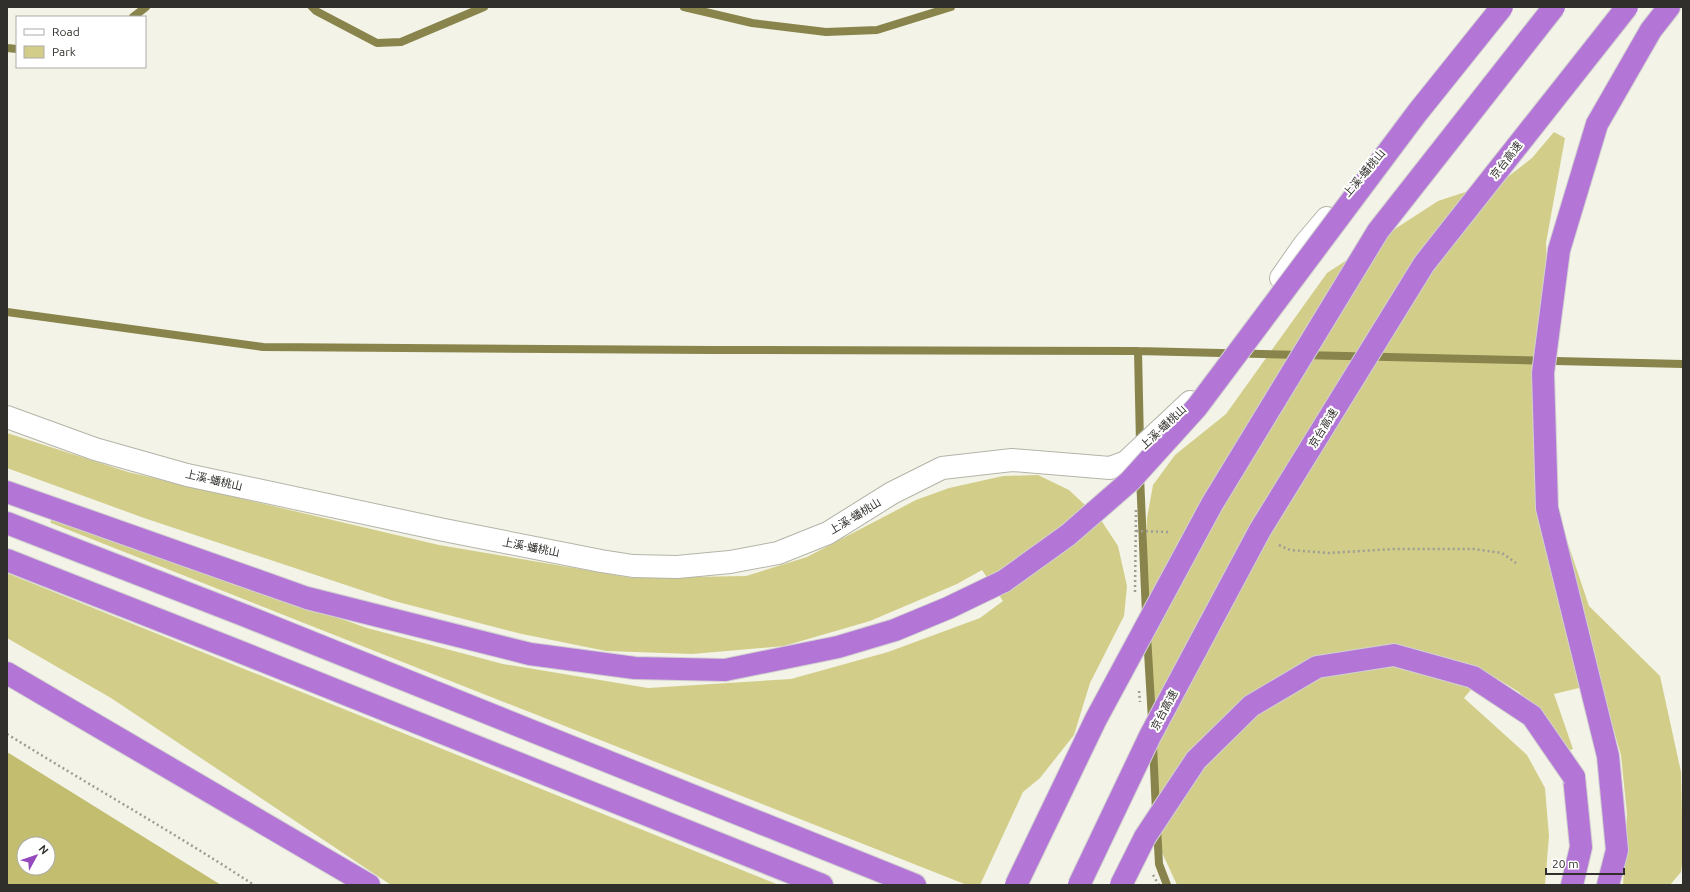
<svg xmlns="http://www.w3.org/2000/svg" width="1690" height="892" font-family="Ubuntu,'Noto Sans SC',sans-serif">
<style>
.green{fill:#d2ce8a}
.forest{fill:#c2bd6f;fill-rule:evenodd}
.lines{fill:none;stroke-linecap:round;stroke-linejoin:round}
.stream{stroke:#88844c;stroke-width:8}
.minor-casing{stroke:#b4b4a9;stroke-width:24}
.motorway-casing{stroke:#d1d1d0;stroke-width:24}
.path{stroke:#9d9d95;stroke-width:2.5;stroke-dasharray:2 3;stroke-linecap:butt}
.minor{stroke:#fff;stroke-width:22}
.motorway{stroke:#b376d7;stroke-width:22}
.motorway-bridge-casing{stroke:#d1d1d0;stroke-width:24;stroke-linecap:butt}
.motorway-bridge{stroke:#b376d7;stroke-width:22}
.labels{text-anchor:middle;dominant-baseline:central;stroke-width:4;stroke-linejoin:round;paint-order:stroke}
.street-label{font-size:11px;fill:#302f2b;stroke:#fff}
</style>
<rect width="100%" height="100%" fill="#f3f3e7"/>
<!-- green -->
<path class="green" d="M1554 132 1565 138 1546 243 1556 508 1589 606 1660 676 1681 772 1683 857 1681 872 1670 885H1623L1627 814 1621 755 1600 683 1554 694 1573 749 1567 751 1557 735 1519 692 1486 672 1464 698 1527 755 1545 788 1549 836 1545 885H1177L1159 846 1152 763 1146 551 1147 518 1153 485 1175 455 1226 414 1327 273 1438 201 1505 179 1532 158Z
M7 433 128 472 439 545 633 578 746 576 807 557 916 500 949 488 1003 476 1038 475 1069 490 1101 520 1118 546 1127 586 1124 616 1090 683 1074 735 1040 778 1023 792 980 885H967L51 523 50 516 367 628 503 664 648 688 791 679 888 652 980 618 1003 601 982 570 957 584 870 621 784 646 692 654 606 651 522 634 394 601 144 518 7 468Z
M7 573 779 885H391L111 698 7 638Z"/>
<!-- forest -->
<path class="forest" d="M7 752 221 885H7ZM24 844H48V868H24Z"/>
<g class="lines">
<!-- stream -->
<path class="stream" d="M312 7 316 11 377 43 401 42 484 7
M684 7 752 23 826 32 877 30 951 7
M133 17 146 7
M7 48 17 49
M7 312 263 347 712 350 1138 351 1683 364
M1138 351 1140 444
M1140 476 1146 614
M1147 635 1152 720
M1153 745 1156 812
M1157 827 1159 864 1167 885"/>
<!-- minor casing -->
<g class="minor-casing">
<path id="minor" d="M1281 278 1304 245 1327 218
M7 417 95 449 187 475 444 530 601 561 633 566 677 567 730 562 778 553 828 533 892 493 942 468 1012 460 1110 468 1126 462 1190 402"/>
</g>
<!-- motorway casing -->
<g class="motorway-casing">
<path id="motorway" d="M7 492 307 598 530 654 635 668 725 670 838 647 895 630 948 608 1004 581
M7 523 246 616 915 885
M7 560 233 649 822 885
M7 673 369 885
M1572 885 1581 847 1574 777
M1608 885 1617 850 1608 756 1547 508 1543 373 1559 250 1597 124 1651 30 1669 7"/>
</g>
<!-- path -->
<path class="path" d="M1136 531 1169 532
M1279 545 1290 550 1328 553 1394 549H1474L1502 553 1516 563
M1135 592 1136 508
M1139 691 1140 702
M7 734C89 785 173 832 254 885
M1153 875 1159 885"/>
<!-- minor -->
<use href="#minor" class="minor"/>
<!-- motorway -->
<use href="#motorway" class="motorway"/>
<!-- motorway-bridge casing -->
<g class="motorway-bridge-casing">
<path id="motorway-bridge" d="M1004 581 1068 535 1130 481 1197 407 1417 113 1502 7
M1016 885 1096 719 1212 504 1378 231 1554 7
M1079 885 1150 736 1260 530 1424 264 1627 7
M1121 885 1145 837 1196 760 1251 706 1317 667 1394 655 1473 677 1532 716 1574 777"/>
</g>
<!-- motorway-bridge -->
<use href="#motorway-bridge" class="motorway-bridge"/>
</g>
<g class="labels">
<!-- street labels -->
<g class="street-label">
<text transform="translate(1506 160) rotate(-52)">京台高速</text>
<text transform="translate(1364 173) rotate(-50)">上溪-蟠桃山</text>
<text transform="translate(1163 427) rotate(-43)">上溪-蟠桃山</text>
<text transform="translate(1323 428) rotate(-58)">京台高速</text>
<text transform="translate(214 480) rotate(13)">上溪-蟠桃山</text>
<text transform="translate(855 516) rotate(-31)">上溪-蟠桃山</text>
<text transform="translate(531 547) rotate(11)">上溪-蟠桃山</text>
<text transform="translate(1164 710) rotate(-62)">京台高速</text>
</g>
</g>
<!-- border -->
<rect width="1690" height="892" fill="none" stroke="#302f2b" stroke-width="16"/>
<!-- legend -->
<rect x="16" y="16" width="130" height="52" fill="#ffffff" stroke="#acacaa"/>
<rect x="24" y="29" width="20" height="6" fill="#ffffff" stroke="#acacaa"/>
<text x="52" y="36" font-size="12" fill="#302f2b">Road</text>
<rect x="24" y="46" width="20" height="12" fill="#d2ce8a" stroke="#acacaa"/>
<text x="52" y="56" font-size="12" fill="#302f2b">Park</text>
<!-- north arrow -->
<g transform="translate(36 856) rotate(50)"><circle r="19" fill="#ffffff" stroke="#acacaa"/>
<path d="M0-3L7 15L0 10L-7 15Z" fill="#944abd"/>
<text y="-6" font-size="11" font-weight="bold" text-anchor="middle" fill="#302f2b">N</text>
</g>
<!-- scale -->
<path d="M1546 868v6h78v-6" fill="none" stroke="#302f2b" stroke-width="2"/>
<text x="1552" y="868" font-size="12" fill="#302f2b" stroke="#ffffff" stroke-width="3" paint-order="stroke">20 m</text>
</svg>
